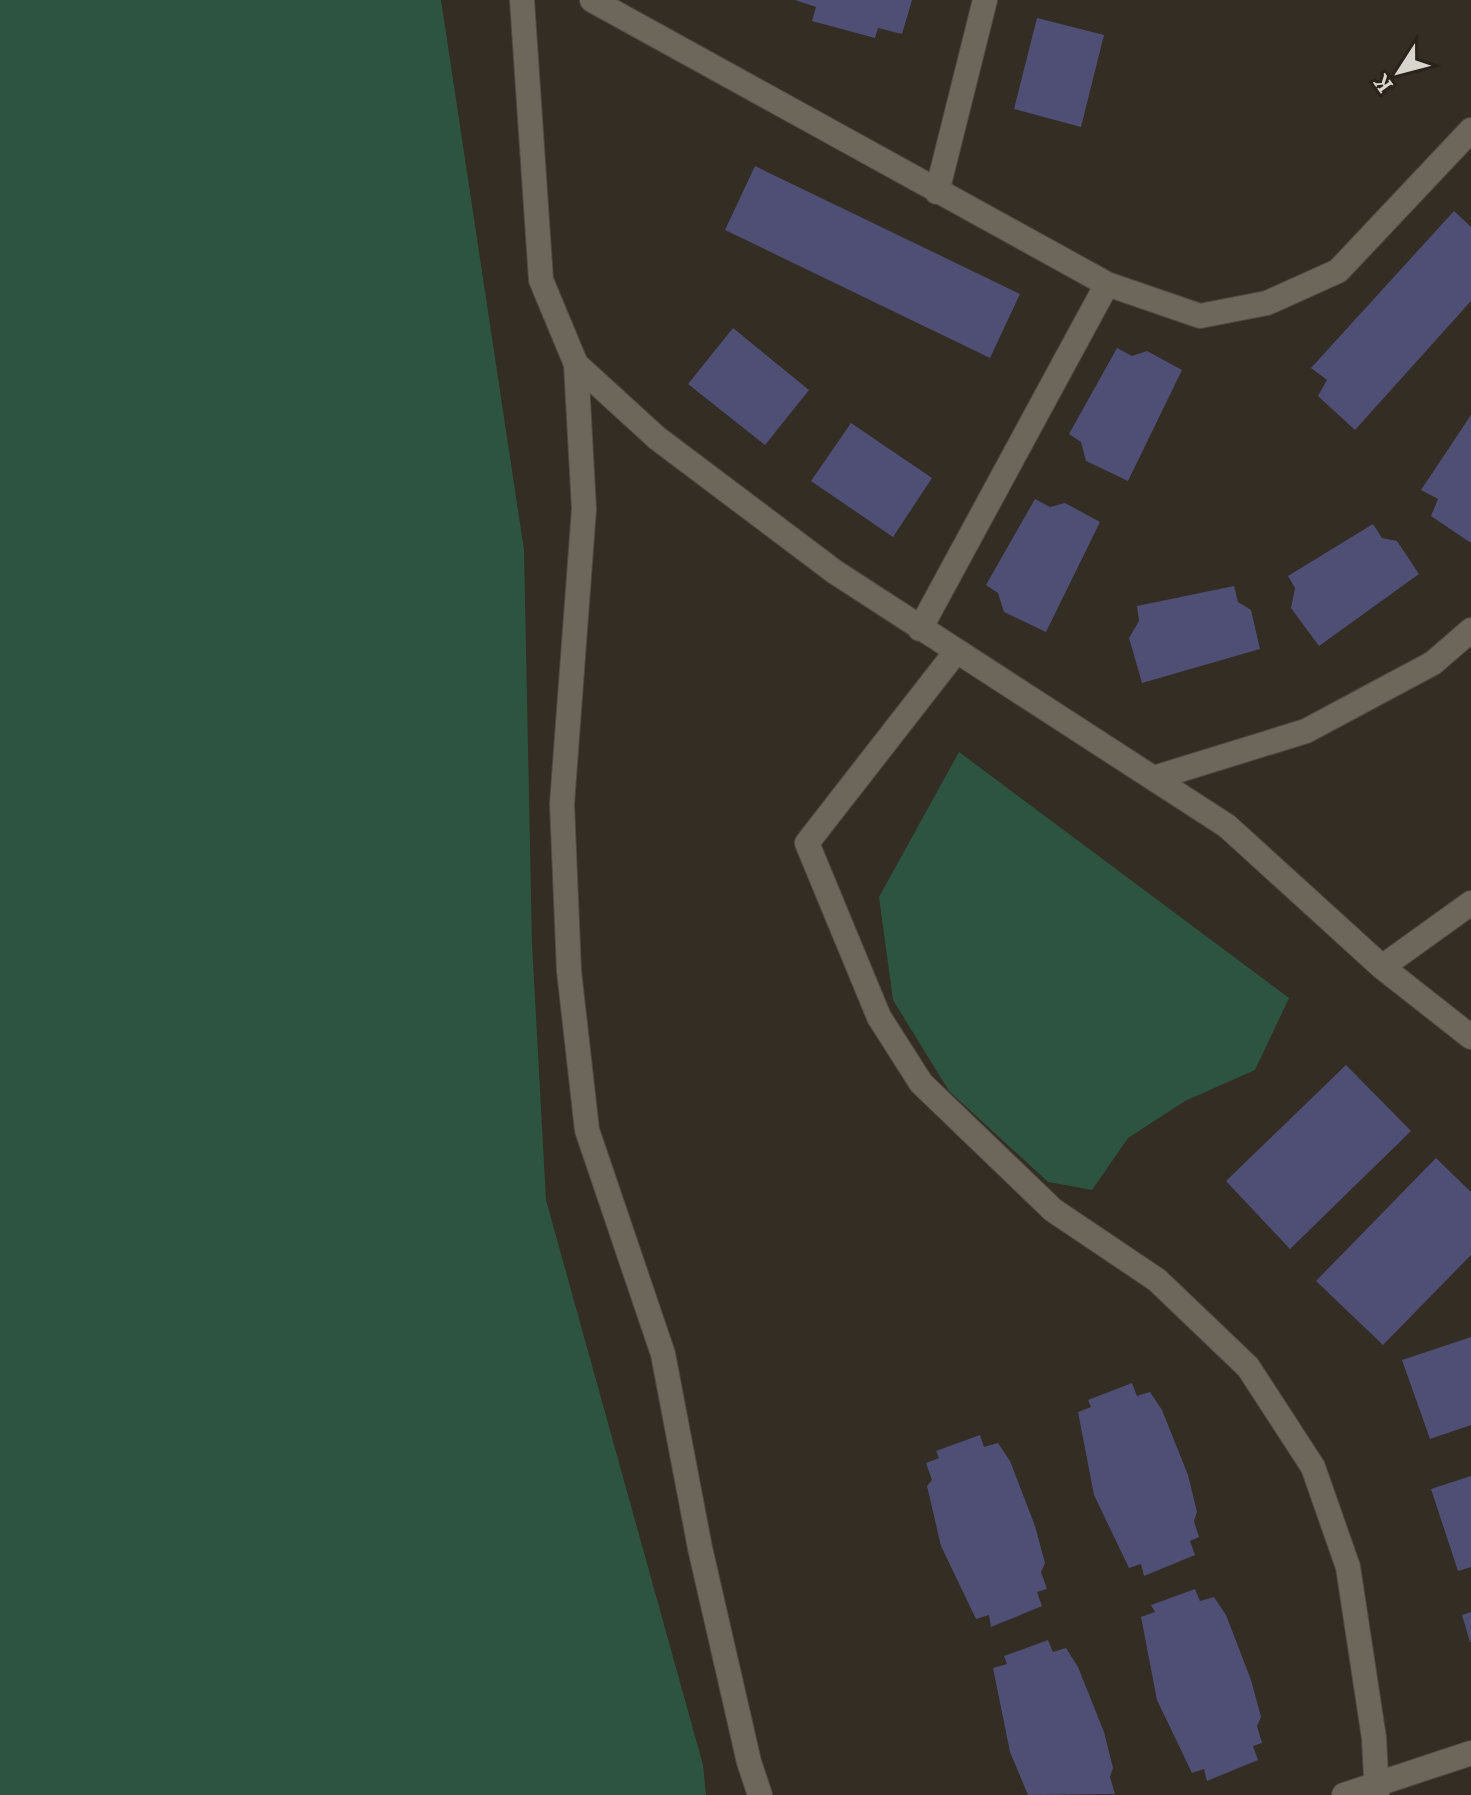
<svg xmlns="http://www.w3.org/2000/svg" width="1471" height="1795" font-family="Lora,serif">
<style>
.green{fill:#2d5441}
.building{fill:#4f4f75}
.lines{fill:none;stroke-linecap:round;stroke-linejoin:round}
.minor-casing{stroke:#4f4a42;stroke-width:26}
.minor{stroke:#6d675b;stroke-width:24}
</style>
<rect width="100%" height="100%" fill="#332d23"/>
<!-- green -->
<path class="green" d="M0 0H441L524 550 532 944 546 1200 703 1765 706 1795H0Z
M959 752 1289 998 1255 1070 1185 1101 1128 1138 1092 1190 1048 1182 949 1091 893 1000 879 897Z"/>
<!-- building -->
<path class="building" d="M795 0H912L902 34 878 28 875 38 812 21 816 7Z
M1037 18 1104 35 1081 127 1014 109Z
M755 166 1020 294 990 358 725 230Z
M1454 211 1471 227V301L1355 430 1318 396 1327 380 1311 368Z
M733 328 809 390 765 445 688 384Z
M1117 348 1132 356 1147 351 1182 370 1128 481 1086 461 1081 442 1069 434Z
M1471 415V543L1431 516 1438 499 1421 490Z
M851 423 932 478 893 537 811 481Z
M1035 499 1050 507 1065 503 1100 522 1046 632 1004 612 998 593 986 585Z
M1373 524 1382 538 1397 541 1419 574 1319 646 1291 608 1295 588 1288 576Z
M1234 586 1238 602 1251 610 1260 649 1142 683 1129 638 1139 621 1137 606Z
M1346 1065 1411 1131 1290 1249 1226 1181Z
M1436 1158 1471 1192V1255L1383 1345 1316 1281Z
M1471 1337V1425L1430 1439 1402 1360Z
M1132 1383 1137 1396 1150 1392 1162 1410 1188 1475 1197 1512 1194 1521 1199 1537 1190 1541 1195 1555 1144 1576 1141 1564 1129 1568 1094 1495 1078 1412 1091 1407 1088 1400Z
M980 1435 984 1447 998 1443 1010 1461 1035 1526 1045 1563 1041 1572 1047 1589 1037 1592 1042 1606 991 1627 989 1615 976 1619 941 1546 927 1486 932 1480 926 1463 939 1458 936 1451Z
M1471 1476V1567L1458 1571 1431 1489Z
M1195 1589 1200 1601 1214 1597 1226 1615 1251 1680 1261 1717 1257 1726 1262 1743 1253 1746 1258 1760 1207 1781 1204 1769 1192 1773 1157 1700 1141 1617 1155 1612 1151 1605Z
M1471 1612V1642H1470L1462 1615Z
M1048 1640 1053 1652 1066 1648 1078 1667 1104 1732 1113 1768 1110 1777 1115 1794 1028 1795 1010 1752 993 1668 1007 1664 1004 1656Z"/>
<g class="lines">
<!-- minor casing -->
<g class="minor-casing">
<path id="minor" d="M522 0 541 280 576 364 657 438 835 572 1227 826 1382 967 1471 1037
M592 0 1107 284 1200 316 1267 303 1338 271 1471 130
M937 192 985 0
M576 364 584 509 562 804 569 971 587 1130 663 1354 700 1548 749 1762 760 1795
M920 629 1107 284
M955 653 807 843 879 1017 921 1083 1053 1210 1157 1280 1248 1367 1313 1467 1348 1567 1374 1738 1377 1795
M1157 777 1306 731 1433 663 1471 630
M1382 967 1471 903
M1344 1795 1471 1753"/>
</g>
<!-- minor -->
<use href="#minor" class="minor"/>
</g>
<!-- north arrow -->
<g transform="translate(1399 72) rotate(234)" stroke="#292319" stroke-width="6" paint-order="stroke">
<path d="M0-6L14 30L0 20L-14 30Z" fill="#d8d4ce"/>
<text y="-12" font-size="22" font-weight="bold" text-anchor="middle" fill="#d8d4ce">K</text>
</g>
</svg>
